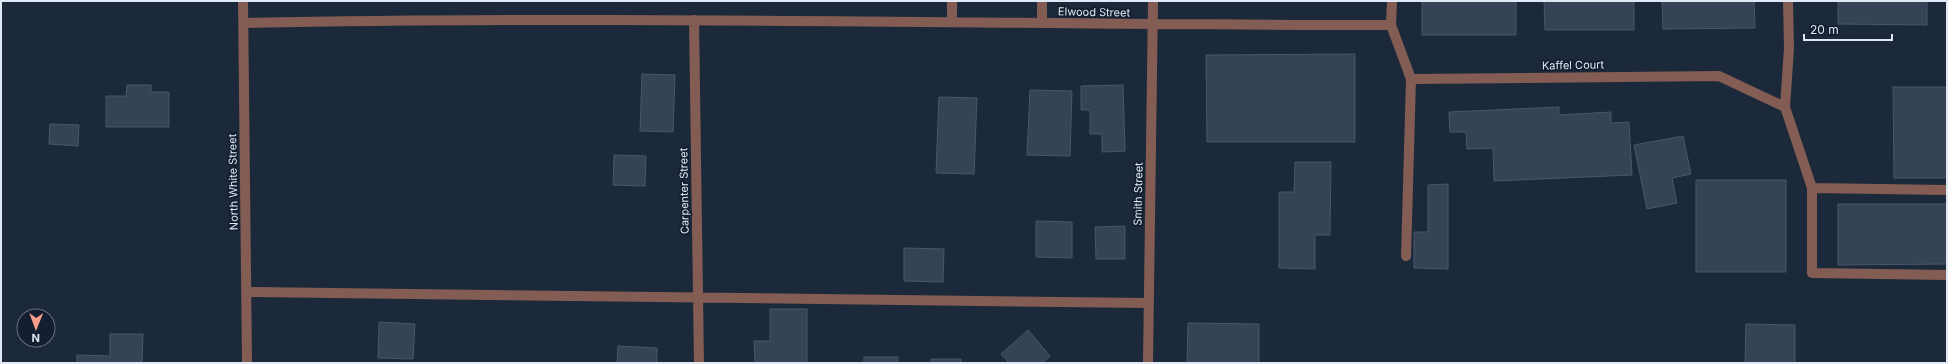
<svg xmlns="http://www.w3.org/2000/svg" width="1948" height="364" font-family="Inter,sans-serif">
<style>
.building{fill:#364356;stroke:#49576b}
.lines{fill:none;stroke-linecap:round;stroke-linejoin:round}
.minor{stroke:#835d53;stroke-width:10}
.labels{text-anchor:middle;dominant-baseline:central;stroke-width:3.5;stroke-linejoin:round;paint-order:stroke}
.street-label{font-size:11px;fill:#dfe8f4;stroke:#131f30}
</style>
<rect width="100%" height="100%" fill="#1c293a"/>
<!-- building -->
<path class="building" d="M1422 1H1516V35H1422Z
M1544 1H1634V30H1545Z
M1662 1H1754L1755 28 1663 29Z
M1838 1H1927V25L1838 24Z
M1355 54V142H1207L1206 55Z
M642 74 675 75 673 132 640 131Z
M127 85H151V92H169V127H106V96H126Z
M1123 85 1125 151 1102 152V134H1090V110H1081V86Z
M1893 87H1947V178H1894Z
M1030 90 1072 91 1070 156 1027 155Z
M939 97 977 98 974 174 936 173Z
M1559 107V115L1611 112V123L1629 122 1632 175 1494 181 1493 148 1467 149 1466 132H1450L1449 112Z
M50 124 79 125 78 146 49 144Z
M1683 136 1691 174 1672 178 1677 203 1647 209 1634 145Z
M614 155 646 156 645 186 613 185Z
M1295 162H1331L1330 235H1315V269L1279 268V192H1294Z
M1696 180H1786V272H1696Z
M1448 184V269L1414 268V232H1428V185Z
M1838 204H1947V264L1838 265Z
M1036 221 1072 222V258L1036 257Z
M1125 226V259H1096L1095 227Z
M904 248 944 249 943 282 904 281Z
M770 309H807V363H755L754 341H770Z
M379 322 415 324 413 359 378 358Z
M1188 323 1259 324V363H1187Z
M1746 324 1795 325V363H1745Z
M1028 330 1050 356 1042 363H1009L1001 354Z
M110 334H143L142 363H77V355L110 356Z
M618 346 657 348V363H617Z
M864 357H898V363H864Z
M931 359H961V363H931Z"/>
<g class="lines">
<!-- minor -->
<path class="minor" d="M243 1 247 363
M952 1V21
M1392 1 1391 25 1411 79 1719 76 1785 107
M1788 1 1789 48 1785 107 1812 188V273L1947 275
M694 20 699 363
M244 23C626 15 1009 25 1391 25
M1042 23V1
M1812 188 1947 190
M1406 256 1411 79
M247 292 1148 303
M1148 363 1153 1"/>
</g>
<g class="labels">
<!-- street labels -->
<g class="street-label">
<text transform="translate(1094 12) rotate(1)">Elwood Street</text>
<text transform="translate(1573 65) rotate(-1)">Kaffel Court</text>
<text transform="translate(233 182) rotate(-91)">North White Street</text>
<text transform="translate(684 191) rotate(-91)">Carpenter Street</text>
<text transform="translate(1138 194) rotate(-89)">Smith Street</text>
</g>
</g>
<!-- border -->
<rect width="1948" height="364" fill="none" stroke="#dfe8f4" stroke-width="4"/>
<!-- north arrow -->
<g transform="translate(36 328) rotate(181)"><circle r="19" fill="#131f30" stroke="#656f7e"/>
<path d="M0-3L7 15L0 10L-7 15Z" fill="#f49e89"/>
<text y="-6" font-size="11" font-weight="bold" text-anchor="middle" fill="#dfe8f4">N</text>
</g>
<!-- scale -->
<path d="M1804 34v6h88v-6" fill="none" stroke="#dfe8f4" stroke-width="2"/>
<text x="1810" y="34" font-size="12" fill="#dfe8f4" stroke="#131f30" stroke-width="3" paint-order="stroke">20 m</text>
</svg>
